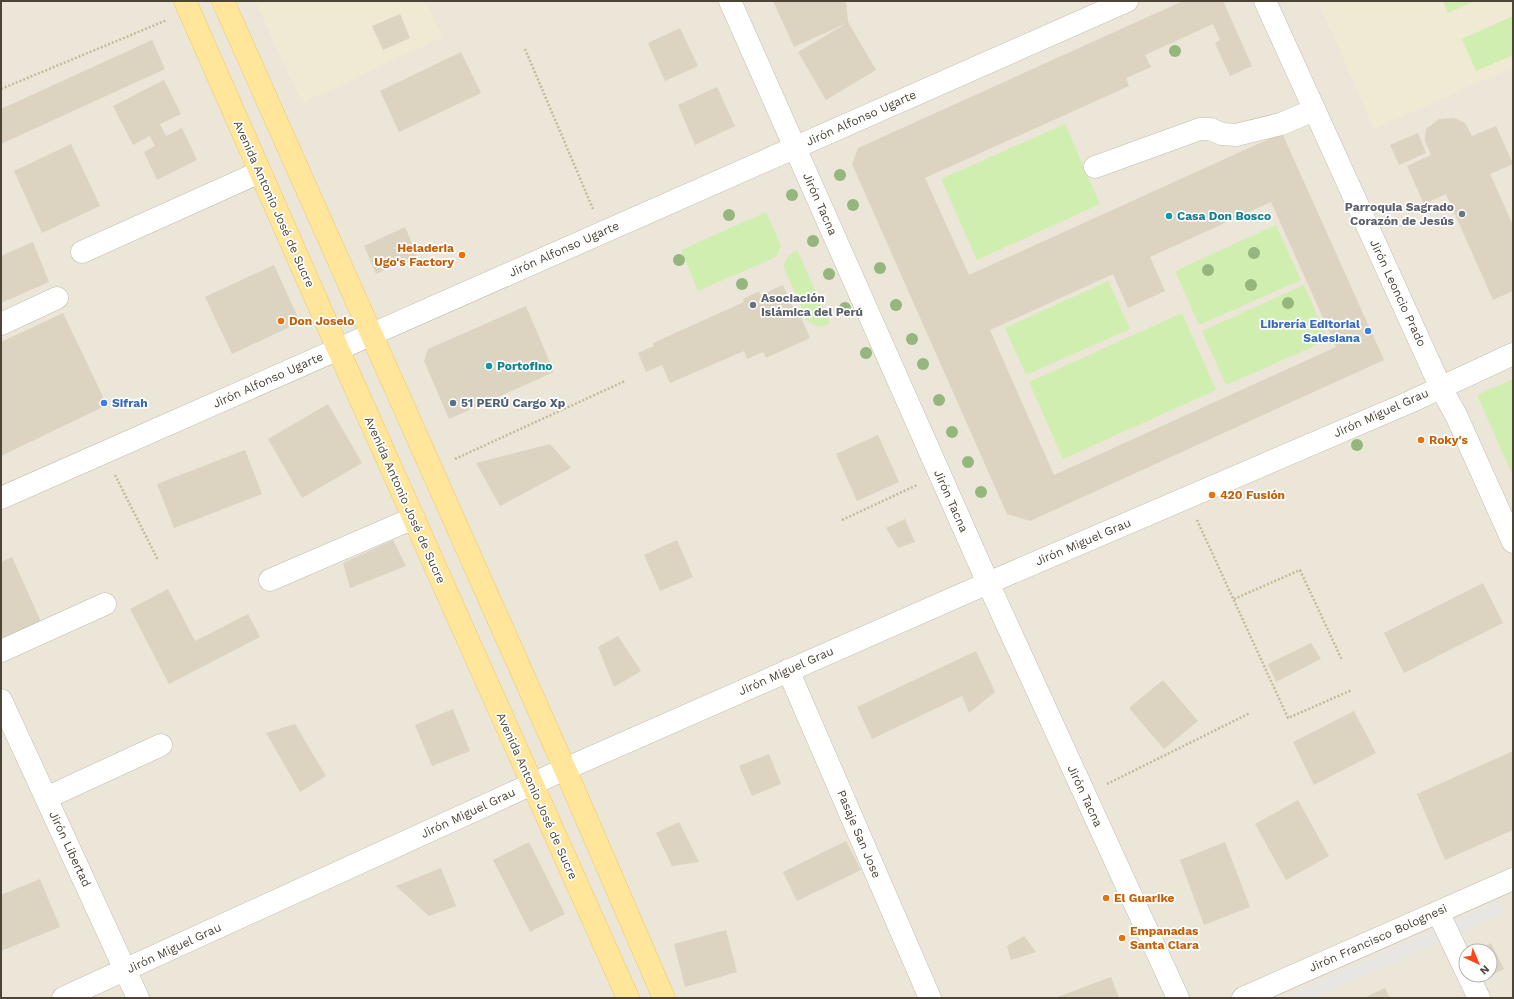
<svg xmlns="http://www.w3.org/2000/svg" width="1514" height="999" font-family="'Work Sans',sans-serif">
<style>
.residential{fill:#ebe6d8;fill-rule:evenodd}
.education{fill:#f0e9d3}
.green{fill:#d0eeb0}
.parking{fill:#e8e6e2}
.building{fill:#dcd3c1;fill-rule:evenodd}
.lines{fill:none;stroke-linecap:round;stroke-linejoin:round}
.minor-casing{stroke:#c3bcac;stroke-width:23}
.major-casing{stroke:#efc960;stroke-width:23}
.path{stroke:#c6b99c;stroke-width:2.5;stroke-dasharray:2 2;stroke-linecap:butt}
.minor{stroke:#fff;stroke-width:22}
.major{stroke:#ffe69b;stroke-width:22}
.tree{fill:#95b67d}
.worship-dot{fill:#6b7280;stroke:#fff;stroke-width:1.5}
.culture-dot{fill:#0f9aa8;stroke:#fff;stroke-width:1.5}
.food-dot{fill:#e8710a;stroke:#fff;stroke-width:1.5}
.shop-dot{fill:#3f7fe0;stroke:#fff;stroke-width:1.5}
.service-dot{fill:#5c6f8a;stroke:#fff;stroke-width:1.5}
.labels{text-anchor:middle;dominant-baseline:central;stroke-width:3.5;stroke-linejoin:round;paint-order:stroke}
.street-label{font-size:12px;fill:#4c4437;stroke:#fff}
.worship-label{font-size:12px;font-weight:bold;fill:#5b616d;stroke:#fff;text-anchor:end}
.culture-label{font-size:12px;font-weight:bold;fill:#0d838f;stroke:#fff;text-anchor:start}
.food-label{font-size:12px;font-weight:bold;fill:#c56008;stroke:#fff;text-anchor:start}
.shop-label{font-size:12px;font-weight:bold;fill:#366cbe;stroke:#fff;text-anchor:end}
.service-label{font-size:12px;font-weight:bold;fill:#4e5e75;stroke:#fff;text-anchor:start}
</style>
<rect width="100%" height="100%" fill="#f6f3ea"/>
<!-- residential -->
<path class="residential" d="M1 1H1513V998H1ZM1466 951H1490V975H1466Z"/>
<!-- education -->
<path class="education" d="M255 1H426L443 37 302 103Z
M1318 1H1513V67L1374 129Z"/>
<!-- green -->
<path class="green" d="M1443 1H1475L1448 13Z
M1513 16V55L1476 71 1462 39Z
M1065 124 1100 204 977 260 941 179Z
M766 212 781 246 776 257 698 291 681 250Z
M1276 225 1301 280 1199 325 1175 271Z
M797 250 830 323 822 327 817 326 807 321 784 268C784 259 789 255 797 250Z
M1108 281 1130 329 1026 375 1005 328Z
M1304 285 1328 340 1226 385 1202 331Z
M1182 313 1216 390 1063 459 1029 382Z
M1513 379V476L1477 395Z"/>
<!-- parking -->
<path class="parking" d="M1499 901 1504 913 1313 998H1283Z"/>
<!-- building -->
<path class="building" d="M773 1H846L848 22 876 70 826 100 798 52 847 23 794 47Z
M1183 1H1223L1252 66 1230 76 1215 43 1220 40 1213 24 1145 55 1151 67 1126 78 1129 86 925 178 969 275 1282 133 1384 360 1030 521 1007 514 852 164 858 148ZM1271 202 1336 347 1054 475 990 330 1113 274 1128 308 1165 291 1150 257Z
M400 14 410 38 383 50 372 26Z
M680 28 698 66 665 81 648 43Z
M152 40 165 69 1 144V109Z
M461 52 481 93 399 132 380 91Z
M164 80 181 114 160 124 166 136 182 128 197 160 157 180 144 152 155 146 150 136 133 145 113 106Z
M717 87 735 126 695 145 678 105Z
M1454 118 1465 123 1472 136 1496 126 1513 164 1490 174 1513 225V291L1493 300 1446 194 1424 204 1407 166 1431 155 1425 141 1426 129 1439 119Z
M1418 133 1426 153 1399 165 1390 145Z
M71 144 100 206 42 233 14 171Z
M405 227 417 255 376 274 364 246Z
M33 242 49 282 1 303V256Z
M274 265 300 322 232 354 205 297Z
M783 285 797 316 800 315 810 338 766 358 763 352 747 359 744 351 670 383 662 365 646 372 638 353 654 346 653 343 744 302 743 299 759 291 760 295Z
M526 306 554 372 449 419 424 361 428 349Z
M63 313 107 405 1 456V342Z
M328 404 362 463 302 498 268 439Z
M878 435 899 482 857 501 836 454Z
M550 444 571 468 500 506 476 463Z
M245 450 262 494 174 528 157 484Z
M905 519 915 542 898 548 886 528Z
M393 540 406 566 350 588 343 563Z
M677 540 693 577 660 591 644 555Z
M12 557 42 624 1 642V562Z
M1483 583 1503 623 1404 673 1384 633Z
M168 589 195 641 248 614 260 637 169 684 130 609Z
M618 636 641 671 614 687 598 647Z
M1311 643 1321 659 1276 682 1268 664Z
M976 651 995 692 969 713 962 696 872 739 857 707Z
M1163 680 1198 721 1164 749 1129 708Z
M453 709 470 751 432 766 415 725Z
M1354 711 1376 753 1314 785 1293 742Z
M295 724 326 776 300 792 266 733Z
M1513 751V830L1445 860 1417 794Z
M769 754 781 784 752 796 739 766Z
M1298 800 1329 856 1286 880 1255 824Z
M679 822 699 862 672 866 656 833Z
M846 841 861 870 797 901 783 872Z
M529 842 565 914 530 932 493 860Z
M1225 842 1250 907 1204 925 1180 860Z
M441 868 456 906 429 916 396 886Z
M40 879 60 927 1 951V895Z
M726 930 737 972 685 987 674 944Z
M1024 936 1036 952 1011 960 1007 946Z
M1491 943 1504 969 1478 982 1475 975H1490V951H1476Z
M1111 977 1119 998H1055Z
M1385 988 1390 998H1364Z"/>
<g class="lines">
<!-- minor casing -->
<g class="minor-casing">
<path id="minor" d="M730 1 988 583 1178 998
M1265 1 1440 386 1456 415 1513 542
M1095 167 1200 129H1210L1222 134 1236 135 1281 124 1314 110
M82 252 260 172
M1 324 57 298
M1 498 1127 1
M270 580 414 518
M1 651 105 604
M788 670 930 998
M1 700 138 998
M46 798 161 745
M1438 912 1466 971
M1468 975 1479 998
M63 998 565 769 988 583 1410 402 1513 354
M1243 998 1513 879"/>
</g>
<!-- major casing -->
<g class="major-casing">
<path id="major" d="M185 1 338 349 628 998
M223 1 565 769 664 998"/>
</g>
<!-- path -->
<path class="path" d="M525 49 593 209
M1 89 167 20
M455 459 625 381
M115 475 158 560
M842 520 917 485
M1197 520 1288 718 1352 690
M1234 599 1300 570 1342 660
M1107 784 1250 713"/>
<!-- minor -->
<use href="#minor" class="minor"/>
<!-- major -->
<use href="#major" class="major"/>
</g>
<!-- trees -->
<g class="tree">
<circle cx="1175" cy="51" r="6"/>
<circle cx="840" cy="175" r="6"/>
<circle cx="792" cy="195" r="6"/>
<circle cx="853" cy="205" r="6"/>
<circle cx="729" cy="215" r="6"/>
<circle cx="813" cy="241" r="6"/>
<circle cx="1254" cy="253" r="6"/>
<circle cx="679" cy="260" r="6"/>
<circle cx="880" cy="268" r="6"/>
<circle cx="1208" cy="270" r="6"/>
<circle cx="829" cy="274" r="6"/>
<circle cx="742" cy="284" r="6"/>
<circle cx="1251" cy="285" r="6"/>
<circle cx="1288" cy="303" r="6"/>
<circle cx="896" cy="305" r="6"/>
<circle cx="845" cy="308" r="6"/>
<circle cx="912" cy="339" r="6"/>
<circle cx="866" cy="353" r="6"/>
<circle cx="923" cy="364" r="6"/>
<circle cx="939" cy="400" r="6"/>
<circle cx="952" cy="432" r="6"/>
<circle cx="1357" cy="445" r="6"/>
<circle cx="968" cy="462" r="6"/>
<circle cx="981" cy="492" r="6"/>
</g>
<!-- markers -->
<g class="worship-dot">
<circle cx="1462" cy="214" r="4"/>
<circle cx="753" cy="305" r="4"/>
</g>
<g class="culture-dot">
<circle cx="1169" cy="216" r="4"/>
<circle cx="489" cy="366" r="4"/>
</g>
<g class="food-dot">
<circle cx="462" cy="255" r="4"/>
<circle cx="281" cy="321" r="4"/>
<circle cx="1421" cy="440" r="4"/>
<circle cx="1212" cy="495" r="4"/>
<circle cx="1106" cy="898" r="4"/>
<circle cx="1122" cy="938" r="4"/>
</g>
<g class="shop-dot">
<circle cx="1368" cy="331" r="4"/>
<circle cx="104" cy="403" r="4"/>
</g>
<circle class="service-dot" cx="453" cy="403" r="4"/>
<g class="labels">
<!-- street labels -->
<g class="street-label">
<text transform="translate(861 118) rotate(-24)">Jirón Alfonso Ugarte</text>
<text transform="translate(274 204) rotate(66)">Avenida Antonio José de Sucre</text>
<text transform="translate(820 204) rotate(66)">Jirón Tacna</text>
<text transform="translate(564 249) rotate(-24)">Jirón Alfonso Ugarte</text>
<text transform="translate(1398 293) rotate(65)">Jirón Leoncio Prado</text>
<text transform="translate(268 380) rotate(-24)">Jirón Alfonso Ugarte</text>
<text transform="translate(1381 413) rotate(-24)">Jirón Miguel Grau</text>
<text transform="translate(405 500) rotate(66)">Avenida Antonio José de Sucre</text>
<text transform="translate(951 501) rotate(66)">Jirón Tacna</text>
<text transform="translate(1083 542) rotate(-23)">Jirón Miguel Grau</text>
<text transform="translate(786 671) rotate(-24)">Jirón Miguel Grau</text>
<text transform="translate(537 796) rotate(66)">Avenida Antonio José de Sucre</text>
<text transform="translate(1085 796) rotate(65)">Jirón Tacna</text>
<text transform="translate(468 813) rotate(-25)">Jirón Miguel Grau</text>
<text transform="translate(859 834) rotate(67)">Pasaje San Jose</text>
<text transform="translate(70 849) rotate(65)">Jirón Libertad</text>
<text transform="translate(1378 938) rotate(-24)">Jirón Francisco Bolognesi</text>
<text transform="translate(174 948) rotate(-25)">Jirón Miguel Grau</text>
</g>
<!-- worship labels -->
<g class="worship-label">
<text x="1454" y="207">Parroquia Sagrado<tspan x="1454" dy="14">Corazón de Jesús</tspan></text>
<text x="761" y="298" text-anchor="start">Asociación<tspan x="761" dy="14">Islámica del Perú</tspan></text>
</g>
<!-- culture labels -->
<g class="culture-label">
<text x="1177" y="216">Casa Don Bosco</text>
<text x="497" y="366">Portofino</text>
</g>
<!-- food labels -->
<g class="food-label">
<text x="454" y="248" text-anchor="end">Heladeria<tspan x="454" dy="14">Ugo's Factory</tspan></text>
<text x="289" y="321">Don Joselo</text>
<text x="1429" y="440">Roky's</text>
<text x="1220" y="495">420 Fusión</text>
<text x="1114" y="898">El Guarike</text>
<text x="1130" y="931">Empanadas<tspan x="1130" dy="14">Santa Clara</tspan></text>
</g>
<!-- shop labels -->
<g class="shop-label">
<text x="1360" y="324">Librería Editorial<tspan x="1360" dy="14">Salesiana</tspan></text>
<text x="112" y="403" text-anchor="start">Sifrah</text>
</g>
<!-- service labels -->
<g class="service-label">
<text x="461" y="403">51 PERÚ Cargo Xp</text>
</g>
</g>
<!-- border -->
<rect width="1514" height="999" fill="none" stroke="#4c4437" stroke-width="4"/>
<!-- north arrow -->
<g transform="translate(1478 963) rotate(136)"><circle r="19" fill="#ffffff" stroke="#b7b4af"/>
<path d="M0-3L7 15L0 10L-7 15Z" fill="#ff4419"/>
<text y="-6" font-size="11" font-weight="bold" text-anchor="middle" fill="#4c4437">N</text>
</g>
</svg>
